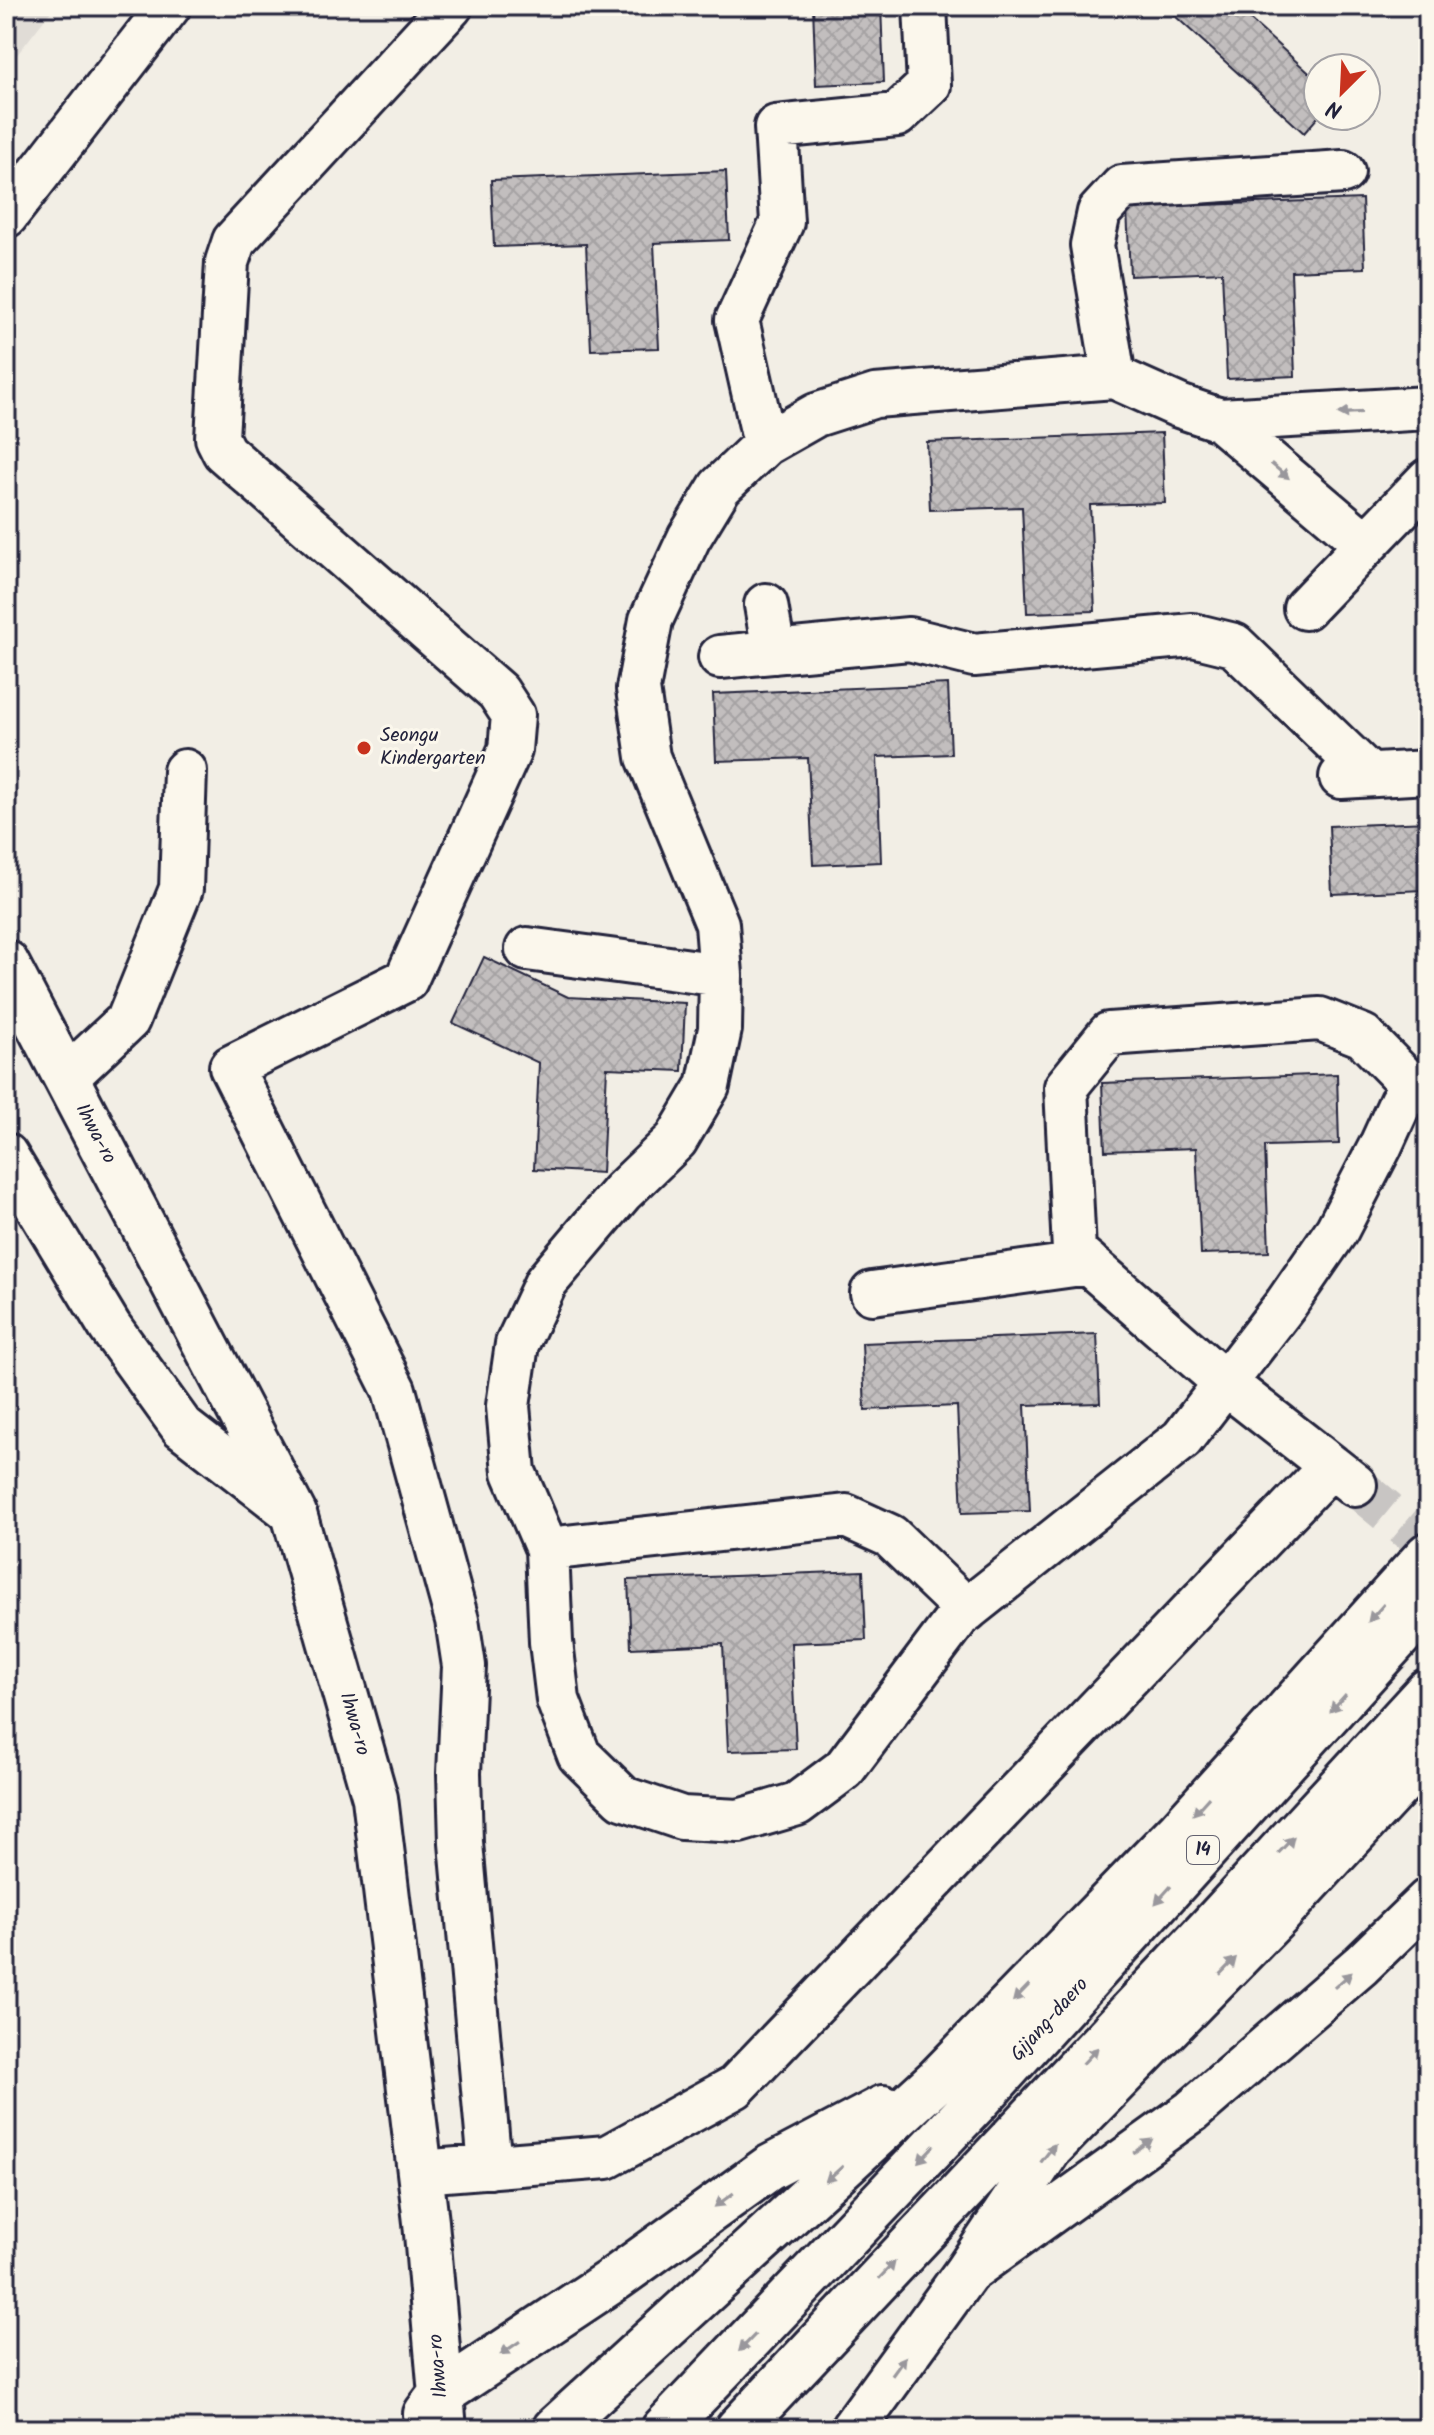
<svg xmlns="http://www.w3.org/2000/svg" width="1434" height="2435" font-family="Kalam,sans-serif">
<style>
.built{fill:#e0dcd6}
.building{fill:url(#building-cross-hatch);stroke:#22223b;stroke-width:2}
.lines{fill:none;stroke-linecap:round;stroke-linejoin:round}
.minor-tunnel{stroke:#c8c5c3;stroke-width:42;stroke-dasharray:42 21;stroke-linecap:butt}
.minor-casing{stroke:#22223b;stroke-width:48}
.major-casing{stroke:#22223b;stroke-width:50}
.minor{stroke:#fbf7ec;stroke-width:42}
.major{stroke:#fbf7ec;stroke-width:44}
.oneway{fill:#99979c}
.poi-dot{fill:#c8321e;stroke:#fbf7ec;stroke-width:3}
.labels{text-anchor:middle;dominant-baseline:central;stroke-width:6;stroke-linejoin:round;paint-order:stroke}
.shield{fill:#fbf7ec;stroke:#636270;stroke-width:2}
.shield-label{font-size:18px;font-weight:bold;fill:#22223b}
.poi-label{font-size:20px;fill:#22223b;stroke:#fbf7ec;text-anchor:start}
.street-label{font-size:20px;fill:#22223b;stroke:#fbf7ec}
</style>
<defs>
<pattern id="building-cross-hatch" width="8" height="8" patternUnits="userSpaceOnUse" patternTransform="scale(2)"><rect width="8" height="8" fill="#c2bebe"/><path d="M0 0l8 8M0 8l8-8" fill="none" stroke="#a6a3a4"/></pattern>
</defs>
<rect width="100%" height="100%" fill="#f2eee5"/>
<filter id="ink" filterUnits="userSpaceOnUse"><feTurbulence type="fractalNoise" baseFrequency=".0125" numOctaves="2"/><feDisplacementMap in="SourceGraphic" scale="16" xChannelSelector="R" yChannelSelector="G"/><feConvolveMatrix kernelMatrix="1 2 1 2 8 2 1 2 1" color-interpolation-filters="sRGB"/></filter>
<g filter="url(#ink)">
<!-- built -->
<path class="built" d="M6 6H55L6 69Z"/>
<!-- building -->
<path class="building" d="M813 6H881L884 82 816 85Z
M1164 6H1235L1318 81 1319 116 1304 133Z
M726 171 729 240 654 243 659 348 591 350 586 244 494 247 491 180Z
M1362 199 1365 268 1291 271 1295 376 1227 379 1222 272 1130 276 1127 208Z
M1162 433 1165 503 1090 505 1095 611 1027 613 1022 507 930 510 927 442Z
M948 684 951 754 877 757 881 862 813 865 808 758 716 761 713 694Z
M1428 822V976L1424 890 1332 894 1329 826Z
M484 957 568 997 685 1003 682 1071 607 1068 602 1173 534 1169 539 1063 453 1023Z
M1337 1074 1339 1144 1265 1146 1269 1252 1201 1254 1196 1148 1105 1151 1102 1083Z
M1097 1334 1100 1403 1025 1405 1030 1511 962 1513 957 1406 865 1410 862 1343Z
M863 1571 866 1640 791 1643 796 1749 728 1751 723 1644 631 1648 628 1580Z"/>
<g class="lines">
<!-- minor-tunnel -->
<path class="minor-tunnel" d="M1355 1485 1428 1545"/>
<!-- minor casing -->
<g class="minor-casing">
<path id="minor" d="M451 6 234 241 227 262 217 438 224 452 498 692 513 715 510 750 406 980 231 1067 394 1390 457 1620 464 1666 459 1773 461 1843 490 2167
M1343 172 1122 187 1099 212 1092 245 1114 377 1179 406 1220 420 1366 544
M6 216 169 6
M1114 377 875 396 816 415 765 444 720 487 689 538 651 620 638 689 648 757 717 924 721 975 720 1029 708 1086 676 1140 622 1192 546 1282 517 1344 508 1406 514 1472 547 1549 551 1642 558 1700 579 1755 623 1798 682 1818 739 1821 797 1804 844 1769 959 1616 1182 1439 1286 1304 1337 1230 1380 1147 1401 1101 1428 1079
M1220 420 1428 408
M765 444 737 320 782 222 776 127 897 115 929 85 925 6
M766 605 774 652
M1305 608 1428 480
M720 657 909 639 974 655 1193 635 1234 645 1369 775
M1341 777 1428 772
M527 949 721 975
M66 1078 128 1020 181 889 185 771
M6 1155 110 1327 182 1427 294 1514
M872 1293 1088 1263
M1331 1466 1225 1383 1074 1251 1066 1087 1109 1034 1320 1019 1363 1036 1415 1089
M547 1549 846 1516 890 1536 967 1610
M420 2172 607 2157 735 2087 1331 1466 1355 1485
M971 2270 1192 2111 1361 1965 1428 1900"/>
</g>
<!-- major casing -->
<g class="major-casing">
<path id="major" d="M6 963 294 1514 375 1798 426 2222 444 2429
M426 2414 441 2394 616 2278 769 2168 883 2108
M555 2429 938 2079 1180 1830 1428 1555
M664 2429 980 2098 1428 1604
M738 2429 1210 1928 1428 1691
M853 2429 966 2273 1049 2149 1280 1913 1428 1753"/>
</g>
<!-- minor -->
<use href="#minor" class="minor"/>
<!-- major -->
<use href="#major" class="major"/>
</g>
<!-- one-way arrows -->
<defs><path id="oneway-solid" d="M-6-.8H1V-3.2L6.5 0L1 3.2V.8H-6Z" transform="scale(2)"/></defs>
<g class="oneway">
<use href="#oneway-solid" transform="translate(1350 413) rotate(177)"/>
<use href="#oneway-solid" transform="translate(1280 471) rotate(40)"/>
<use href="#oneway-solid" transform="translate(1376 1613) rotate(132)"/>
<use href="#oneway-solid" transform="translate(1338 1703) rotate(132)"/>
<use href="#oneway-solid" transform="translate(1201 1806) rotate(132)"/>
<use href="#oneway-solid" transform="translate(1286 1845) rotate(-47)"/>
<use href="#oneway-solid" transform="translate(1163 1895) rotate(132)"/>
<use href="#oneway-solid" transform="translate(1228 1966) rotate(-46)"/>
<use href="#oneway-solid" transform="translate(1343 1980) rotate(-41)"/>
<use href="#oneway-solid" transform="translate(1021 1993) rotate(134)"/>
<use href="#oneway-solid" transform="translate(1090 2056) rotate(-47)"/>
<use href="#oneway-solid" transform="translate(1143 2146) rotate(-36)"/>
<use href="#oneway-solid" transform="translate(1048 2153) rotate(-52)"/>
<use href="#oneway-solid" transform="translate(926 2154) rotate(134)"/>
<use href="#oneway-solid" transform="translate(834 2174) rotate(138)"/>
<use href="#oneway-solid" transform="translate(724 2200) rotate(144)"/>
<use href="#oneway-solid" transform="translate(887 2270) rotate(-47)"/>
<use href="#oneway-solid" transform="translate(747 2343) rotate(134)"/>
<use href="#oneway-solid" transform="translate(510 2348) rotate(146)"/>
<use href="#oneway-solid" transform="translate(899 2366) rotate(-54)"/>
</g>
</g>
<!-- markers -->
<circle class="poi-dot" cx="364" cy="748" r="8"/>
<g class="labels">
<!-- shield labels -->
<rect class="shield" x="1187" y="1836" width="32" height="28" rx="6"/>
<g class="shield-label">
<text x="1203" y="1850">14</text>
</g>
<!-- poi labels -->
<g class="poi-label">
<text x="380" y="736">Seongu<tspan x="380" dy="23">Kindergarten</tspan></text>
</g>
<!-- street labels -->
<g class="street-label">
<text transform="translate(95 1134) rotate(62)">Ihwa-ro</text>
<text transform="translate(354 1724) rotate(74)">Ihwa-ro</text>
<text transform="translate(1050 2020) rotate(-48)">Gijang-daero</text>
<text transform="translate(439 2366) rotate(-95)">Ihwa-ro</text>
</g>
</g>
<!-- margin -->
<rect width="1434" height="2435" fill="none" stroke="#fbf7ec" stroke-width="32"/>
<rect x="16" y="16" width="1402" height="2403" fill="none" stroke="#22223b" stroke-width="3" filter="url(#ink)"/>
<!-- north arrow -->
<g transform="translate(1342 92) rotate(204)"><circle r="38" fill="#fbf7ec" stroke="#a4a2a5" stroke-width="2"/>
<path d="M0-6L14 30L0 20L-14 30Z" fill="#c8321e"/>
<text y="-12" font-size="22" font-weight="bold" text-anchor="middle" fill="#22223b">N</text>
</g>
</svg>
